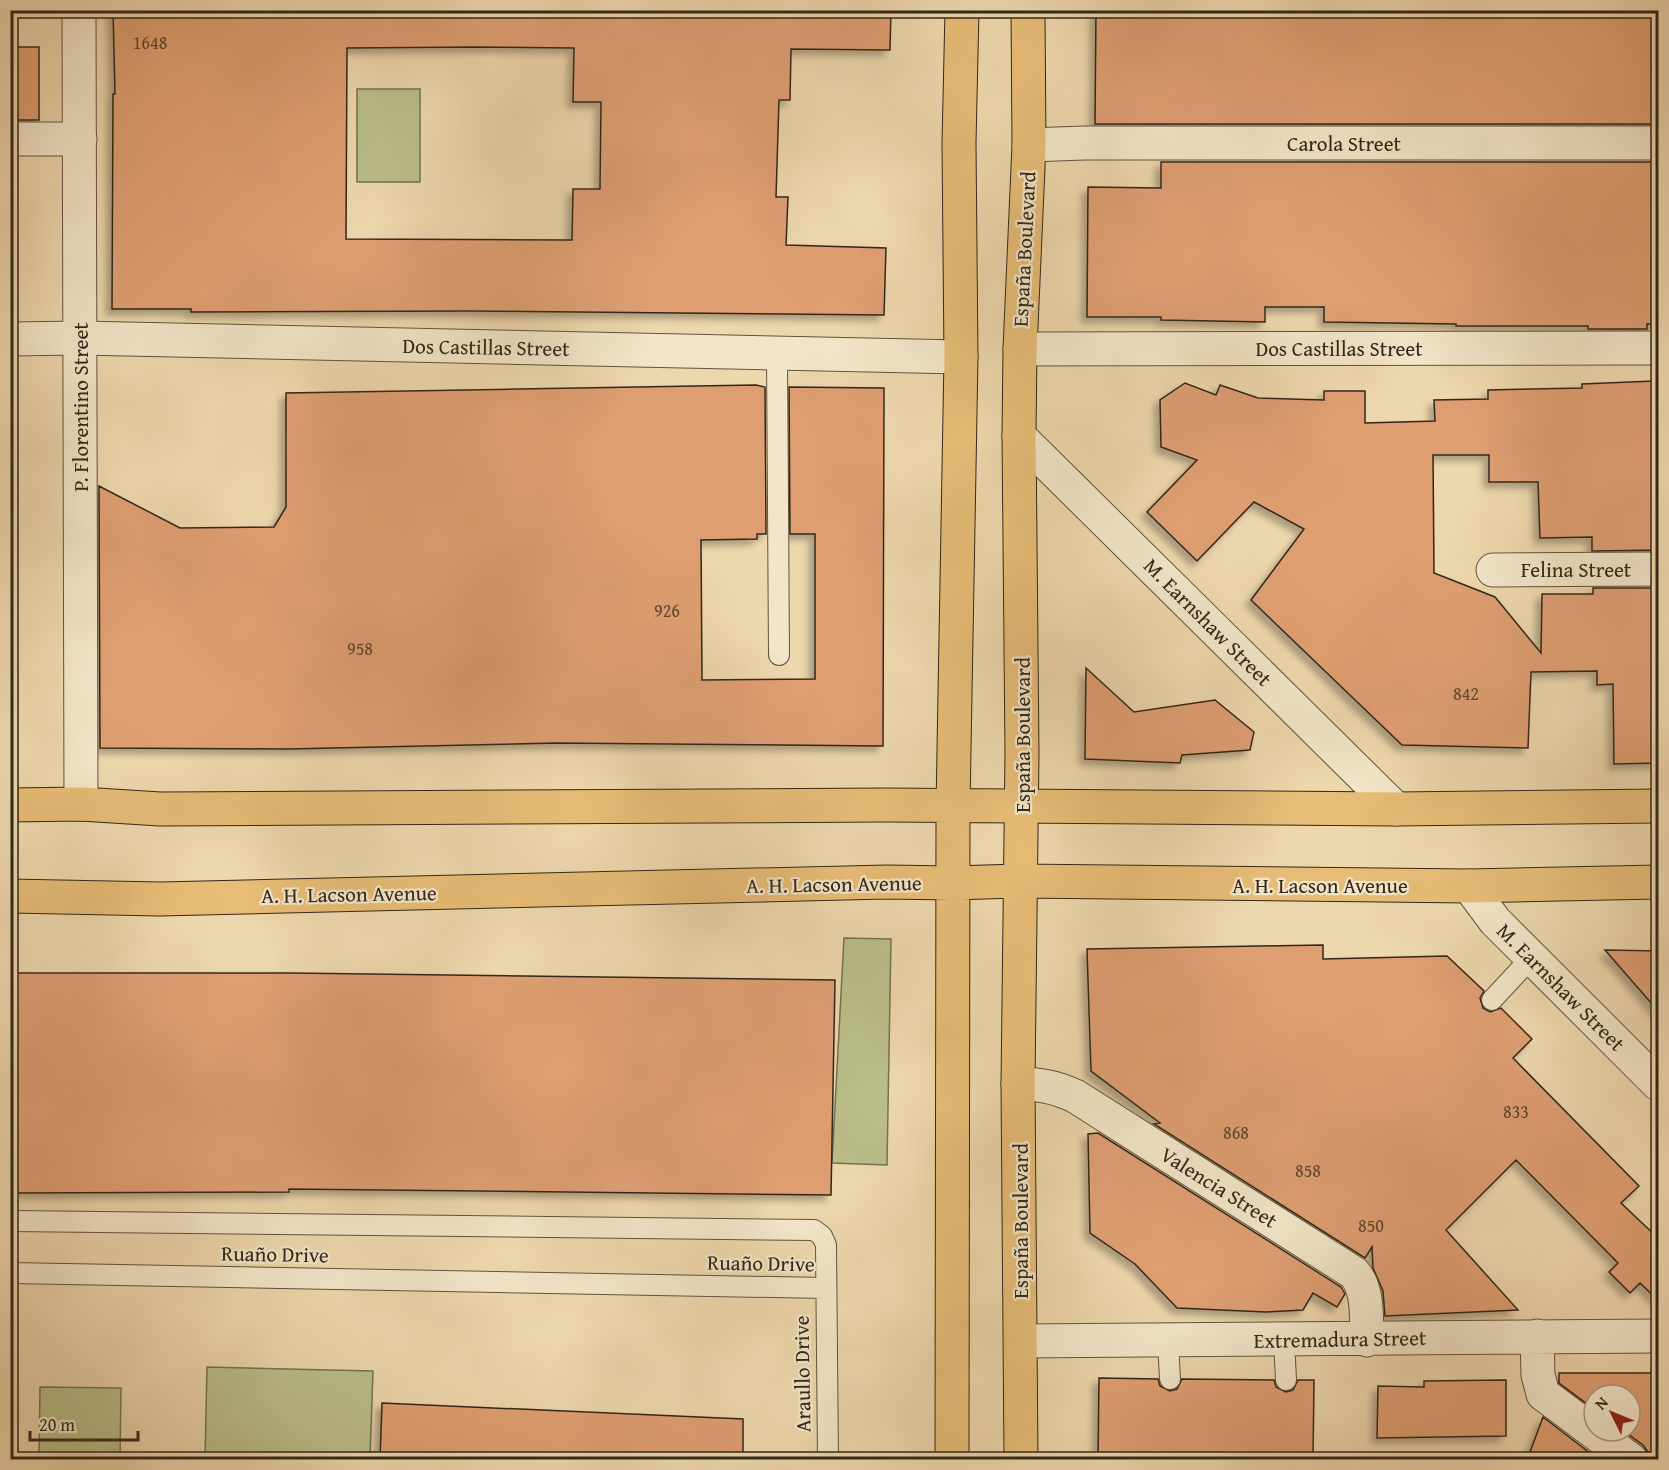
<svg xmlns="http://www.w3.org/2000/svg" width="1669" height="1470" font-family="'Gentium Book Plus',serif">
<style>
.green{fill:#babe88;stroke:#767250;stroke-width:1.5}
.building{fill:#de9e72;stroke:#322719;stroke-width:1.5;fill-rule:evenodd;filter:url(#shadow)}
.lines{fill:none;stroke-linecap:round;stroke-linejoin:round}
.service-casing{stroke:#61533e;stroke-width:22}
.minor-casing{stroke:#61533e;stroke-width:35}
.tertiary-casing{stroke:#61533e;stroke-width:35}
.primary-casing{stroke:#322719;stroke-width:35}
.service{stroke:#f3e5c9;stroke-width:20}
.minor{stroke:#f3e5c9;stroke-width:33}
.tertiary{stroke:#f3e5c9;stroke-width:33}
.primary{stroke:#e6bc76;stroke-width:33}
.labels{text-anchor:middle;dominant-baseline:central;stroke-width:4.5;stroke-linejoin:round;paint-order:stroke}
.number-label{font-size:18px;fill:#5d452f}
.street-label{font-size:21px;fill:#322719;stroke:#f3e5c9}
</style>
<defs>
<filter id="shadow"><feDropShadow dx="-5.5" dy="5.5" stdDeviation="3" flood-color="#0004"/></filter>
</defs>
<rect width="100%" height="100%" fill="#edd7ac"/>
<filter id="stains"><feTurbulence type="fractalNoise" baseFrequency=".00333" numOctaves="4"/><feColorMatrix values="0 0 0 0 .2 0 0 0 0 .09 0 0 0 0 .02 0 0 0 .5 -.17"/></filter>
<radialGradient id="worn" r=".72"><stop offset=".6" stop-color="#630" stop-opacity="0"/><stop offset="1" stop-color="#630" stop-opacity=".3"/></radialGradient>
<!-- green -->
<path class="green" d="M357 89H420V182H357Z
M844 938 891 939 887 1165 832 1163Z
M207 1367 373 1371 370 1459H205Z
M40 1387 121 1388 120 1459H39Z"/>
<!-- building -->
<path class="building" d="M113 10H891L890 50 791 49 790 100H779L776 197H788L786 245 886 248 884 315 471 311 191 312V309H112L113 94H115ZM477 47 574 48 573 102H601L600 189H573L572 240 346 239 347 48Z
M1096 10H1659V124H1095Z
M10 47H39V120H10Z
M1161 162H1659V324H1647V329H1588V326H1456V324L1324 322V307H1265V322L1161 320V317H1087L1088 187 1161 188Z
M1654 381V383H1659V550L1592 551V537L1540 538 1538 482H1489V455H1433L1434 573 1495 597 1541 653 1542 594H1593V588H1659V763L1614 764 1613 684 1597 685V671L1531 672 1528 748 1402 745 1251 600 1304 529 1254 502 1197 561 1147 512 1197 460 1161 447 1160 400 1185 383 1216 395 1220 385 1258 398 1324 400V391H1365V423L1435 421 1434 400 1488 399V390L1582 388V384Z
M756 385 765 387 766 534H757V539L701 540 702 680 815 679V534H790L789 387 884 388 883 746 556 743 288 749 100 748 99 486 180 528 274 527 286 507V393Z
M1086 668 1134 712 1215 700 1254 732 1250 750 1182 755 1180 763 1085 759Z
M1323 945V959L1447 956 1484 991 1480 998 1483 1008 1490 1012 1501 1008 1532 1039 1513 1058 1639 1186 1621 1203 1659 1239V1301L1640 1283 1630 1293 1609 1272 1618 1263 1516 1160 1446 1230 1518 1310 1385 1316 1383 1291 1373 1268 1372 1247 1365 1258 1154 1124 1160 1123 1091 1071 1087 949Z
M1605 950 1659 951V1012Z
M10 973H290L835 980 831 1195 289 1189V1192L10 1193Z
M1098 1133 1341 1287 1345 1294 1337 1307 1313 1293 1303 1310 1266 1312 1177 1308 1135 1264 1090 1233 1088 1134Z
M1559 1373H1659V1460H1649L1648 1452 1643 1445 1624 1431H1630V1395H1594V1409L1559 1383Z
M1099 1378 1158 1379 1160 1386 1170 1391 1177 1389 1182 1379 1274 1380 1276 1387 1286 1392 1293 1390 1298 1380H1314L1313 1460H1098Z
M1506 1380V1436L1377 1438 1378 1386 1424 1387V1381Z
M382 1403 743 1419V1460H380Z
M1543 1417 1599 1460H1527Z"/>
<g class="lines">
<!-- service casing -->
<g class="service-casing">
<path id="service" d="M777 353 779 655
M1492 1000 1531 958
M10 1221 814 1230 822 1236 826 1245 828 1460
M10 1273 825 1288
M1284 1340 1286 1380
M1168 1341 1170 1379"/>
</g>
<!-- minor casing -->
<g class="minor-casing">
<path id="minor" d="M10 139H80
M1029 145 1084 143H1658
M10 339 80 338 961 357
M1020 349 1658 348
M1493 570 1658 569
M1018 1084C1040 1084 1055 1087 1075 1096L1354 1273C1369 1290 1366 1318 1367 1340
M1537 1336 1538 1375 1543 1394 1631 1460
M1021 1341 1658 1336"/>
</g>
<!-- tertiary casing -->
<g class="tertiary-casing">
<path id="tertiary" d="M79 10 81 804
M1019 436 1396 809
M1469 886 1495 921 1658 1084"/>
</g>
<!-- primary casing -->
<g class="primary-casing">
<path id="primary" d="M10 805 81 804 160 809 886 805 1396 809 1658 806
M10 896 160 899 887 882 953 883 1021 881 1469 886 1658 882
M952 1460 953 807 961 357 959 143 962 10
M1021 1460 1018 1084 1022 753 1019 436 1020 349 1029 145 1028 10"/>
</g>
<!-- service -->
<use href="#service" class="service"/>
<!-- minor -->
<use href="#minor" class="minor"/>
<!-- tertiary -->
<use href="#tertiary" class="tertiary"/>
<!-- primary -->
<use href="#primary" class="primary"/>
</g>
<g class="labels">
<!-- number labels -->
<g class="number-label">
<text x="150" y="42">1648</text>
<text x="667" y="610">926</text>
<text x="360" y="648">958</text>
<text x="1466" y="693">842</text>
<text x="1516" y="1111">833</text>
<text x="1236" y="1132">868</text>
<text x="1308" y="1170">858</text>
<text x="1371" y="1225">850</text>
</g>
<!-- street labels -->
<g class="street-label">
<text x="1344" y="143">Carola Street</text>
<text transform="translate(1024 249) rotate(-87)">España Boulevard</text>
<text transform="translate(486 347) rotate(1)">Dos Castillas Street</text>
<text x="1339" y="348">Dos Castillas Street</text>
<text transform="translate(80 407) rotate(-90)">P. Florentino Street</text>
<text x="1576" y="569">Felina Street</text>
<text transform="translate(1208 622) rotate(45)">M. Earnshaw Street</text>
<text transform="translate(1022 735) rotate(-90)">España Boulevard</text>
<text transform="translate(834 884) rotate(-1)">A. H. Lacson Avenue</text>
<text x="1320" y="885">A. H. Lacson Avenue</text>
<text transform="translate(349 894) rotate(-1)">A. H. Lacson Avenue</text>
<text transform="translate(1561 987) rotate(45)">M. Earnshaw Street</text>
<text transform="translate(1219 1187) rotate(32)">Valencia Street</text>
<text transform="translate(1020 1221) rotate(-90)">España Boulevard</text>
<text transform="translate(275 1254) rotate(1)">Ruaño Drive</text>
<text transform="translate(761 1263) rotate(1)">Ruaño Drive</text>
<text transform="translate(1340 1339) rotate(-1)">Extremadura Street</text>
<text transform="translate(802 1374) rotate(-91)">Araullo Drive</text>
</g>
</g>
<!-- margin -->
<rect width="1669" height="1470" fill="none" stroke="#edd7ac" stroke-width="36"/>
<rect x="12" y="12" width="1645" height="1446" fill="none" stroke="#322719" stroke-width="3"/>
<rect x="18" y="18" width="1633" height="1434" fill="none" stroke="#322719" stroke-width="1.5"/>
<!-- north arrow -->
<g transform="translate(1612 1413) rotate(313)"><circle r="28" fill="#f3e5c9" stroke="#a69983" stroke-width="1.5"/>
<path d="M0-4.5L10 22L0 15L-10 22Z" fill="#8f2418"/>
<text y="-9" font-size="16" font-weight="bold" text-anchor="middle" fill="#322719">N</text>
</g>
<!-- scale -->
<path d="M30 1431v9h108v-9" fill="none" stroke="#322719" stroke-width="3"/>
<text x="39" y="1431" font-size="18" fill="#322719" stroke="#f3e5c9" stroke-width="4.5" paint-order="stroke">20 m</text>
<rect width="100%" height="100%" filter="url(#stains)"/>
<rect width="100%" height="100%" fill="url(#worn)"/>
</svg>
